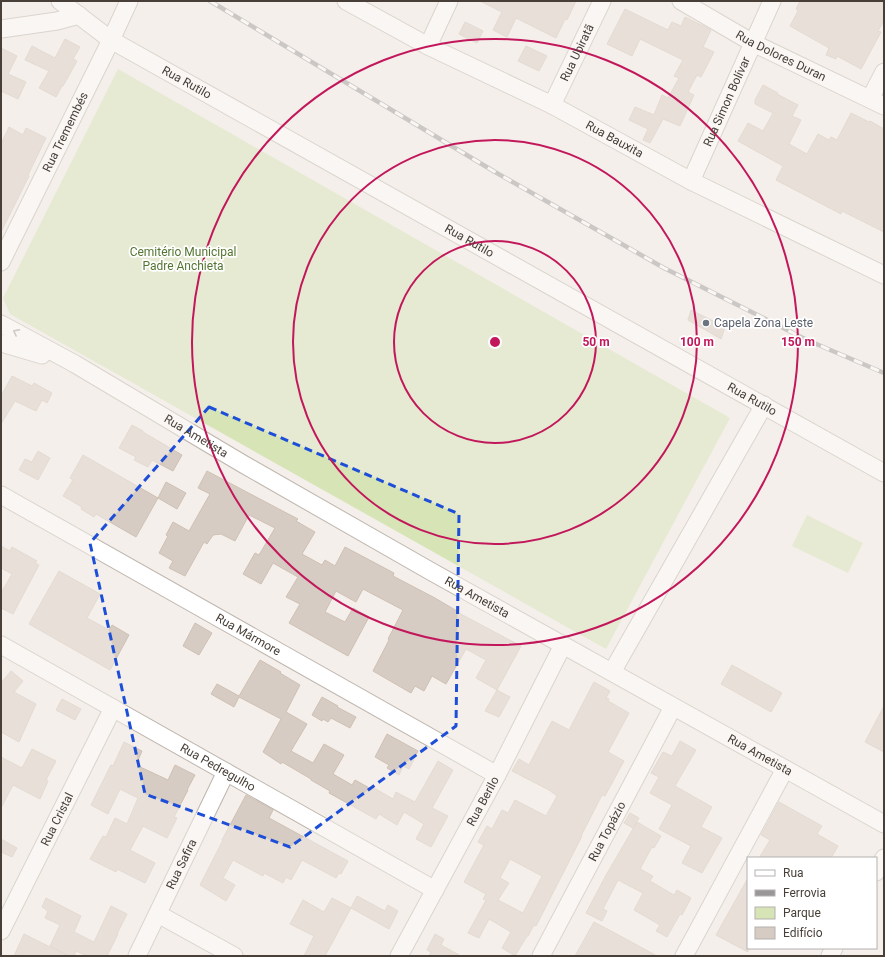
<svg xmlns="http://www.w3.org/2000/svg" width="885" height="957" font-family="Roboto,sans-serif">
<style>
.green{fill:#d6e4b6}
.building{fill:#d7ccc3;stroke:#cfc0b4;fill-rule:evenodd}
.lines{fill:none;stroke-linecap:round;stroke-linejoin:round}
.minor-casing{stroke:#beb5ad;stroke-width:19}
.minor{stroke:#fff;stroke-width:17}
.rail-casing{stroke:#989898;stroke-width:4.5}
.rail{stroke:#fff;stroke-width:3;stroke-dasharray:9;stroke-linecap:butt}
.oneway{stroke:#a39f9c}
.marked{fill:none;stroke:#1d4ed8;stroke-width:3;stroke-dasharray:8 5;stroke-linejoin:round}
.ring{fill:none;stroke:#c2185b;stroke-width:2}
.worship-dot{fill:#6b7280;stroke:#fff;stroke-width:1.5}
.labels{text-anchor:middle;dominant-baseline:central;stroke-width:3.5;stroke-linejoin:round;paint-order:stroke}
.street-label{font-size:12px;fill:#473f38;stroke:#fff}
.park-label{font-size:12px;fill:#547530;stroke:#fff}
.worship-label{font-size:12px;fill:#5b616d;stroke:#fff;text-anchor:start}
.centre{fill:#c2185b;stroke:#fff;stroke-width:2}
.ring-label{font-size:12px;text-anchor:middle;font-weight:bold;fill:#c2185b;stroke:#fff;stroke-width:3.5;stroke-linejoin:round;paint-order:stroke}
</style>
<rect width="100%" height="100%" fill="#f4efea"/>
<!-- green -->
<path class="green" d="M118 69 730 418 606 649 10 314 3 298Z
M807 515 863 543 848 573 792 546Z"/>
<!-- building -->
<path class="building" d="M480 1H576L567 20 565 19 556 38 516 18 507 37 493 30 502 12Z
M800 1H884V21L878 31 881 32 861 69 837 56 836 59 826 55 829 48 790 26 798 11 796 9Z
M625 9 668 30 672 22 681 26 685 17 711 30 703 47 714 52 701 77 697 75 688 92 694 95 680 126 663 119 650 143 643 140 648 129 629 120 635 107 654 115 662 95 668 98 679 78 674 76 683 60 640 39 632 56 607 44Z
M465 22 483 31 477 43 459 34Z
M65 39 80 47 73 59 77 61 63 86H62L56 97 39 88 49 71 25 60 32 46 55 58Z
M526 46 547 56 539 71 518 61Z
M1 48 17 56 8 74 26 82 18 99 1 91Z
M763 85 778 93 777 94 798 105 792 116 801 120 789 144 807 154 818 134 829 140 831 137 837 140 851 113 869 122 870 121 884 129V232L842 211 841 214 776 180 783 166 738 141 748 123 763 131 773 113 755 104V100Z
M9 127 23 135 26 128 46 138 28 175 29 176 1 232V144Z
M691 310 725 327 721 339 688 320Z
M12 376 32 386 34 383 52 393 47 403 42 400 36 411 15 401 1 424V396Z
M132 425 143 431V432L182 455 173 471 152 460 148 467 134 460 136 457 119 448Z
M38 451 50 458 38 480 19 470 25 459 32 462Z
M83 455 158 498 136 537 96 514 94 517 81 509 82 507 63 496 73 480 70 478Z
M207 471 277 508 298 519 296 521 315 532 302 554 322 565 325 560 335 566 345 547 394 573 393 576 435 598 457 611V612L521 646 497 690 476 678 486 660 466 649 446 684 432 676 424 691 415 686 411 693 373 671 389 640 388 639 403 610 363 589 356 602 336 591 325 612 345 622 353 608 369 617 348 656 289 623 300 604 286 597 298 577 273 563 261 584 243 574 255 553 259 555 275 528 249 515 235 541 221 534 213 535 207 544 204 542 185 576 169 568 173 561 159 553 168 536 166 535 173 522 189 531 210 494 198 488Z
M166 482 186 493 177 509 158 498Z
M1 546 10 551 12 547 37 561 35 563 39 565 13 614 1 608V593L12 574 1 568Z
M59 571 100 594 87 618 109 630 112 625 129 635 110 670 29 624Z
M195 623 212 633 199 655 183 646Z
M260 660 281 672 280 673 300 685 286 712 307 724 291 751 313 763 324 744 344 755 333 774 352 785 355 780 373 790 374 788 393 799 396 792 415 802 438 761 453 770 432 808 448 816 431 847 416 839 424 824 404 812 397 825 379 814 376 819 329 793 330 791 311 780V779L282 762 281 764 263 752 281 719 239 697 234 707 211 694 217 684 239 696Z
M732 665 782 693 771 712 721 684Z
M11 671 23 681 14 692 36 704 19 742 1 732V683Z
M594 682 610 691 606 698 609 699 608 701 629 713 608 752 624 761 605 796 602 795 581 836H582L536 926 534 925 528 936H527L515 956 502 948 511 932 489 919 479 938 468 933 486 900 483 899 486 894 464 882 484 845 478 842 487 826 492 829 502 810 508 813 515 800 546 816 557 796 549 790 512 771 519 759 529 765 552 721 569 730ZM510 859 542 876 523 913 498 900 509 883 500 878Z
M497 690 510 697 499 717 485 711Z
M322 697 338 706 337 707 356 717 350 728 331 718 328 722 323 719 322 721 312 715Z
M62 699 81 709 75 720 56 710Z
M884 706V752L865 742Z
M387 734 418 751 409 769 403 766 399 775 387 768 389 765 375 757Z
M680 741 696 750 675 786 712 807 701 827 722 838 702 873 682 863 691 846 659 829 672 805 650 793 659 777 651 773 663 752 672 756Z
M124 742 142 751 136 765 168 780 175 765 195 775 187 790H188L174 817 177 818 167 838 143 826 130 850 155 863 145 883 117 869 116 872 90 859 103 836 106 837 115 818 127 824 138 798 120 789 108 814 91 805 111 765 113 766Z
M32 749 56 761 46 780 48 781 40 799 13 785 1 808V757L22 768Z
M246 795 273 810 269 818 348 861 341 874 339 873 336 878 302 860 291 880 286 877 283 883 264 873 263 876 233 860 223 878 235 885 226 901 200 885 223 840H222Z
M779 802 822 826 817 834 838 846 831 858H759L770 840 761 835Z
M630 813 639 818 633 828 624 823Z
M637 822 661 836 654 848 652 847 640 869 653 876 650 881 674 895 677 890 691 898 682 915 680 914 667 937 656 931 660 925 634 910 643 893 618 880 603 909 607 911 602 921 586 913 605 877Z
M1 839 17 848 12 857 1 852Z
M748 878V952L716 935Z
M357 896 385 911 388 905 398 911 389 929 351 908 325 956H304L314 936 290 924 303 900 324 912 332 898 351 908Z
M46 898 81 916 74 932 94 942 111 906 127 914 117 934H118L107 956H87L76 951 74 956H69L50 946 60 925 45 918 48 911 42 907Z
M594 922 613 932 657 956H575Z
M24 934 68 956H14Z
M435 934 444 939 441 945 461 956H429L431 952 427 950Z"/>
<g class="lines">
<!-- minor casing -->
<g class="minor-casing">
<g id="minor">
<path id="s1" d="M60 1 111 40 884 473"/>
<path id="s2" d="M346 1 428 46 552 105 691 181 884 275"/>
<path id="s3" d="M681 1 753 43 884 106"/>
<path d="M1 29 57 21 79 15"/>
<path d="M428 46 449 1"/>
<path d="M870 99 884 72"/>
<path id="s4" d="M552 105 602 1"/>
<path id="s5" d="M691 181 772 1"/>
<path id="s6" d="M1 262 111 40 129 1"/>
<path id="s7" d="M1 324 75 364 243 464 432 572 884 824"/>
<path d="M1 343 42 355"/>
<path id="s8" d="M1 495 497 775"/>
<path id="s9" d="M1 645 435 890"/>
<path d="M612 672 764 405"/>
<path d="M876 872 884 858"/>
<path d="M158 914 234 956"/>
<path id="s10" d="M1 931 113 708"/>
<path id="s11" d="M137 956 226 772"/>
<path id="s12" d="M399 956 497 775 563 645"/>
<path id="s13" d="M541 956 673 707"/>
<path d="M684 956 785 769"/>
<path d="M830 956 834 948"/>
</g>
</g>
<!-- minor -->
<use href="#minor" class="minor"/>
<!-- rail casing -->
<g class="rail-casing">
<path id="rail" d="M210 1 495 172 664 268 807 340 884 373"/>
</g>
<!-- rail -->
<use href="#rail" class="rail"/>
</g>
<!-- one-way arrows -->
<defs><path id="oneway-chevron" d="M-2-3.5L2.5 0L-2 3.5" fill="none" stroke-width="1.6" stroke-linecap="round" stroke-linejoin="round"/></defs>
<use class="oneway" href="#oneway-chevron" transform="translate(16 332) rotate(-152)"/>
<!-- marked area -->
<path d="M0 0H885V957H0ZM209 407 459 514 456 726 290 847 145 794 90 543Z" fill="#f4efea" fill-opacity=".55" fill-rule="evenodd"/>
<path class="marked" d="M209 407 459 514 456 726 290 847 145 794 90 543Z"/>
<!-- distance rings -->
<g class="ring">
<circle cx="495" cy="342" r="101"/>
<circle cx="495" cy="342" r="202"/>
<circle cx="495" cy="342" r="303"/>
</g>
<!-- markers -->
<circle class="worship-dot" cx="706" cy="323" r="4"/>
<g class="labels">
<!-- street labels -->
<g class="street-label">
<text stroke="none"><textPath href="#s4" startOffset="58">Rua Ubiratã</textPath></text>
<text stroke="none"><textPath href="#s3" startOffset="114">Rua Dolores Duran</textPath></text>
<text stroke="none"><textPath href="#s1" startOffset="151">Rua Rutilo</textPath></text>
<text stroke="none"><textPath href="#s5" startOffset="87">Rua Simon Bolívar</textPath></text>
<text stroke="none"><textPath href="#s6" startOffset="145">Rua Tremembés</textPath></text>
<text stroke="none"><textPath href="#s2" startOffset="302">Rua Bauxita</textPath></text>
<text stroke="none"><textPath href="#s1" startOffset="475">Rua Rutilo</textPath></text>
<text stroke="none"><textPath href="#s1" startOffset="799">Rua Rutilo</textPath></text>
<text stroke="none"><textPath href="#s7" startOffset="225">Rua Ametista</textPath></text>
<text stroke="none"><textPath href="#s7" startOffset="549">Rua Ametista</textPath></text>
<text stroke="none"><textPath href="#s8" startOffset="284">Rua Mármore</textPath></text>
<text stroke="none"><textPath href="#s7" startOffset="873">Rua Ametista</textPath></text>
<text stroke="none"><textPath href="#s9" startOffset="249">Rua Pedregulho</textPath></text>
<text stroke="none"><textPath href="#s12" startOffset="176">Rua Berilo</textPath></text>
<text stroke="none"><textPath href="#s10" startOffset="125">Rua Cristal</textPath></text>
<text stroke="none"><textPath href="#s13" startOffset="141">Rua Topázio</textPath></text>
<text stroke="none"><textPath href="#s11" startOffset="102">Rua Safira</textPath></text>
</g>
<!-- park labels -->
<g class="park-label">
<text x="183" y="252">Cemitério Municipal<tspan x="183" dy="14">Padre Anchieta</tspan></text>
</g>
<!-- worship labels -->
<g class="worship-label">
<text x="714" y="323">Capela Zona Leste</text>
</g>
</g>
<circle cx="495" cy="342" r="6" class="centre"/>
<g class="ring-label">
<text x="596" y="346">50 m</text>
<text x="697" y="346">100 m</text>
<text x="798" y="346">150 m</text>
</g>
<!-- border -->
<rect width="885" height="957" fill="none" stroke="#473f38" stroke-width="4"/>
<!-- legend -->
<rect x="747" y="857" width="130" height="92" fill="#ffffff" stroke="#b5b2af"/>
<rect x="755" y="870" width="20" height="6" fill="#ffffff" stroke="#b5b2af"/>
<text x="783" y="877" font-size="12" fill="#473f38">Rua</text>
<rect x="755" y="890" width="20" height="6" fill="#989898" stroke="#b5b2af"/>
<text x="783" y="897" font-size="12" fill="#473f38">Ferrovia</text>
<rect x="755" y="907" width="20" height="12" fill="#d6e4b6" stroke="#b5b2af"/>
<text x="783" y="917" font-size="12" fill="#473f38">Parque</text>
<rect x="755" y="927" width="20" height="12" fill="#d7ccc3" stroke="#b5b2af"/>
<text x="783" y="937" font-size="12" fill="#473f38">Edifício</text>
</svg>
